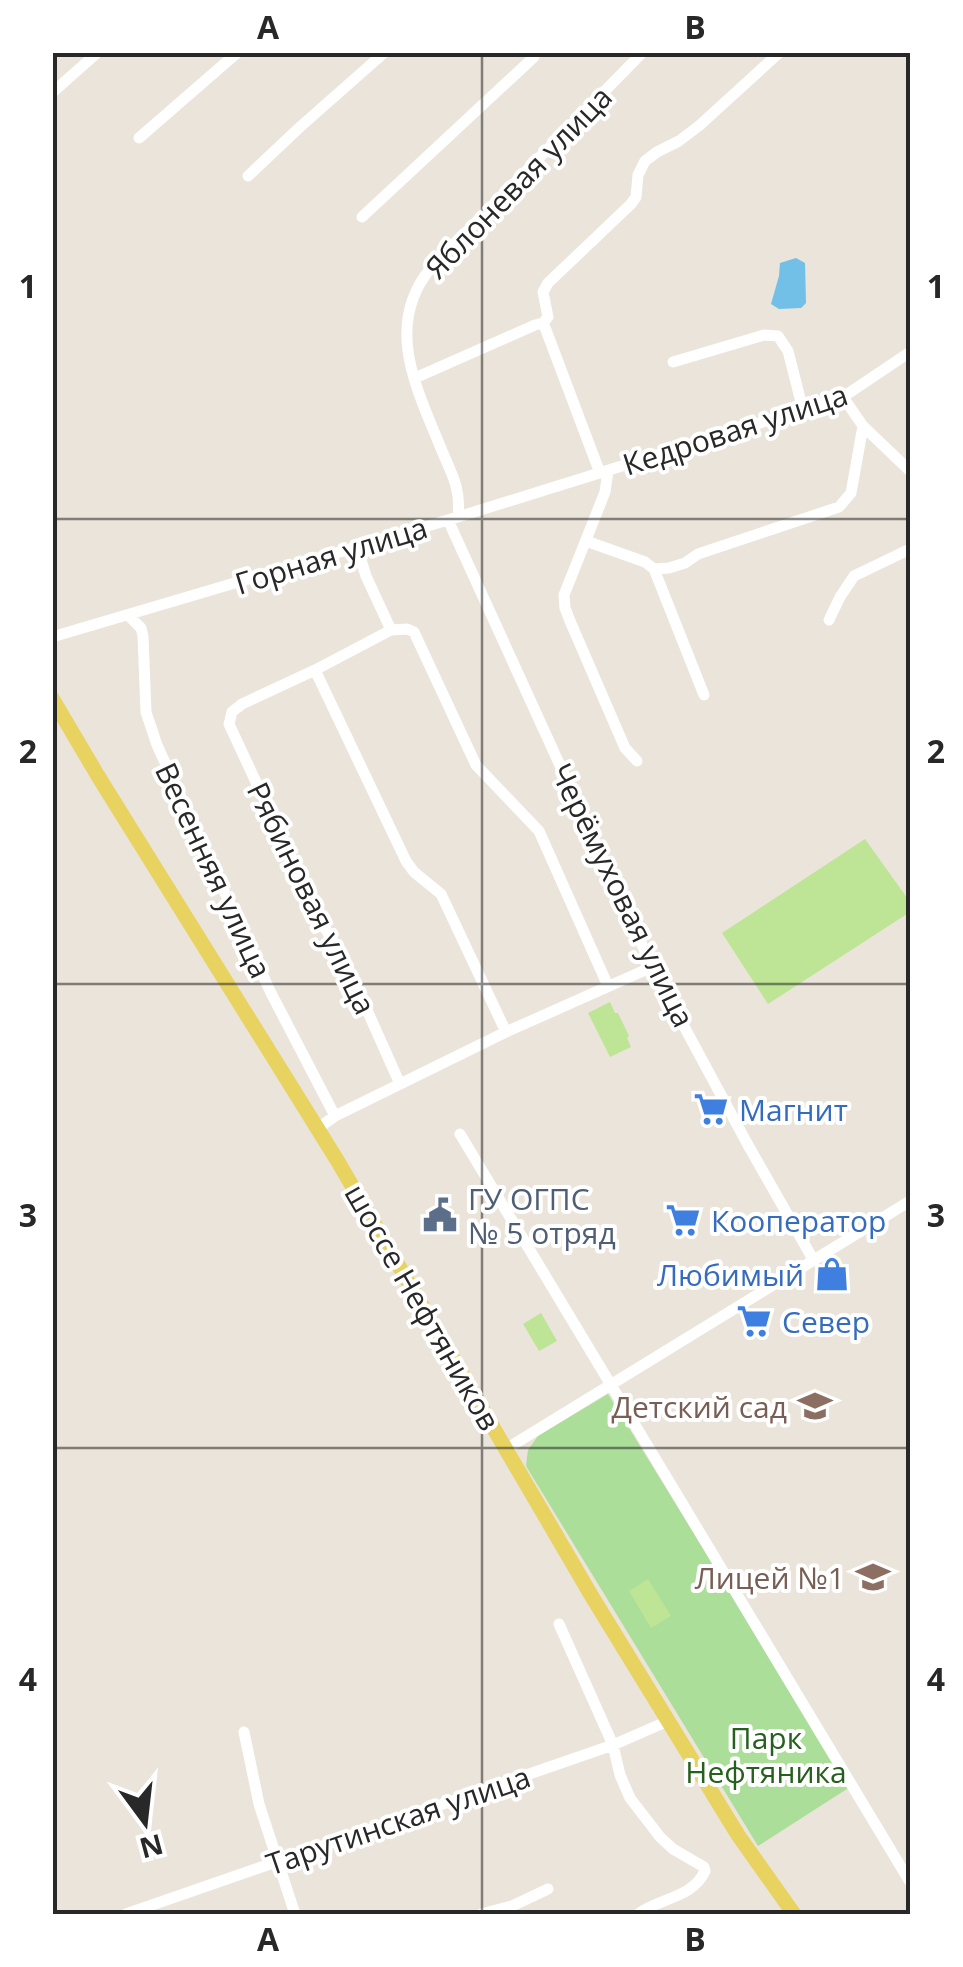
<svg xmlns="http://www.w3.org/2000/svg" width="963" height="1967" font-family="'Open Sans',sans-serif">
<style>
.green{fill:#abde99}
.pitch{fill:#bde595}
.water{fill:#72bfe7}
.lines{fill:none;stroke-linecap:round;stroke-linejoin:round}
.minor{stroke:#fff;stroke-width:11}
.major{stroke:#e8d361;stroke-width:15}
.grid{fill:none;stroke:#282828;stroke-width:2.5;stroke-opacity:0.55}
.labels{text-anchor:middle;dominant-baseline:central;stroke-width:8;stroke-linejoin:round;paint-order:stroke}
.street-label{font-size:30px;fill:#282828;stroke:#fff}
.shop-label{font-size:30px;fill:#366cbe;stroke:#fff;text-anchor:start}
.service-label{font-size:30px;fill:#4e5e75;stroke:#fff;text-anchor:start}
.education-label{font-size:30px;fill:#785e54;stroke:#fff;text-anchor:end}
.park-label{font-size:30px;fill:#26601d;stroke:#fff}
.neatline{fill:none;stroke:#282828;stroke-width:4}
.grid-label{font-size:32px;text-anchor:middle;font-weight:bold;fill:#282828}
</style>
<rect width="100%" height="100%" fill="#eae4da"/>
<!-- green -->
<path class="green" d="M608 1394 850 1787 758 1846 526 1466 528 1450 538 1436Z"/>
<!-- pitch -->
<path class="pitch" d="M865 839 910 902V912L768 1004 722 933Z
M610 1002 615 1013H618L629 1036 627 1038 631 1047 610 1057 588 1013Z
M541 1313 557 1341 539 1351 523 1324Z
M648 1579 671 1616 651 1628 629 1591Z"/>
<!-- water -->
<path class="water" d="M796 258 805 263 806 303 801 308 779 309 771 304 779 276 780 263Z"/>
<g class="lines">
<!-- minor -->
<path class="minor" d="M52 93 98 52
M139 138 238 52
M248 176 300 127 385 52
M362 217 534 57
M673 362 764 335 778 336 788 351 803 410
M415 378 535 325 543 323
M843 397 863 426 910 471
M608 471 605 492 564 595 565 608 570 621 625 748 637 761
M600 473 546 330 543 323 548 317 543 292 548 283 631 204 636 197 638 175 645 161 657 152 679 141 700 125 780 52
M458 517C461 490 453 476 442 451 418 391 383 327 430 269L643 52
M448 520 652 967 748 1145 814 1261
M586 541 645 562 654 569 669 568 685 563 698 554 839 507 851 493 863 426
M357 547 366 576 391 630
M654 569 704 695
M128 615 141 628 143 636 146 712 157 745 271 993 335 1116
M829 620 840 597 854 576 910 549
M52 637 458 517 843 397 910 352
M315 670 406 861 414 872 441 894 506 1032
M400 1084 342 954 322 924 229 724 232 712 242 704 315 670 391 630 407 629 414 632 476 765 539 831 608 986
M317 1129 335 1116 506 1032 652 967
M460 1134 910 1882
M506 1449 910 1201
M559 1624 613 1745 620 1775 630 1798 660 1837 673 1849 704 1867 705 1871C693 1898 659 1898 638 1914
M244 1732 259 1804 295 1914
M126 1914 613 1745 668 1721
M481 1914 512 1906 548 1889"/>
<!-- major -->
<path class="major" d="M52 698 98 776 337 1160 591 1595 738 1835 794 1914"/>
</g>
<!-- grid -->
<path class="grid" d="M482 52V1914M52 519H910M52 984H910M52 1448H910"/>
<!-- icons -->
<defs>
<g id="supermarket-bare" transform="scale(2.7)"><path d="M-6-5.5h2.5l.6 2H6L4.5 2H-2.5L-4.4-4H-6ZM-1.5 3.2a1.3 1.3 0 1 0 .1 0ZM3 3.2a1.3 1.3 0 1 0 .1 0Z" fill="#3f7fe0" stroke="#fff" stroke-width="2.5" paint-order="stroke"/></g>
<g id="civic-bare" transform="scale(2.7)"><path d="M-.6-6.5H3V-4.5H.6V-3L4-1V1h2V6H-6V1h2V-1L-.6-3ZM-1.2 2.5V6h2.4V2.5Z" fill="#5c6f8a" stroke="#fff" stroke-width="2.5" paint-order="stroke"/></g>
<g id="shop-bare" transform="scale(2.7)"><path d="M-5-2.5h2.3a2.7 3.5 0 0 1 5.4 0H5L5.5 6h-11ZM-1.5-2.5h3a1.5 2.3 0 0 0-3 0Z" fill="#3f7fe0" stroke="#fff" stroke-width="2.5" paint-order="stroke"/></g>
<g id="school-bare" transform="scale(2.7)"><path d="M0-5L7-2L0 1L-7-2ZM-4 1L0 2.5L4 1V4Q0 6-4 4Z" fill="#8d6e63" stroke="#fff" stroke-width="2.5" paint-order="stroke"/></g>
</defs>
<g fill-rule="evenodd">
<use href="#supermarket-bare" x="711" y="1109"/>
<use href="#civic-bare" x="440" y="1215"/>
<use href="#supermarket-bare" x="683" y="1220"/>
<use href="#shop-bare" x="832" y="1274"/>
<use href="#supermarket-bare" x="754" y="1321"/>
<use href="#school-bare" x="815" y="1406"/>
<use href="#school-bare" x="873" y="1577"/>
</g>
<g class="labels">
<!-- street labels -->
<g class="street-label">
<text transform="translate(518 182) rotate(-46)">Яблоневая улица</text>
<text transform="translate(735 429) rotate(-18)">Кедровая улица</text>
<text transform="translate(331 555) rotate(-17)">Горная улица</text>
<text transform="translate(214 870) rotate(65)">Весенняя улица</text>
<text transform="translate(623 895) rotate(64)">Черёмуховая улица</text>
<text transform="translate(312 898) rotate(64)">Рябиновая улица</text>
<text transform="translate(423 1307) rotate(60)">шоссе Нефтяников</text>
<text transform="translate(398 1820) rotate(-19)">Тарутинская улица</text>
</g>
<!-- shop labels -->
<g class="shop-label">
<text x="739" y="1109">Магнит</text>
<text x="711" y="1220">Кооператор</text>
<text x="804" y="1274" text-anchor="end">Любимый</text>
<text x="782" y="1321">Север</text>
</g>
<!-- service labels -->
<g class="service-label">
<text x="468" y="1198">ГУ ОГПС<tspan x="468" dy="34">№ 5 отряд</tspan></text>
</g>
<!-- education labels -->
<g class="education-label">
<text x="787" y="1406">Детский сад</text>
<text x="845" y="1577">Лицей №1</text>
</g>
<!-- park labels -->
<g class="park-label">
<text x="766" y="1737">Парк<tspan x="766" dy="34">Нефтяника</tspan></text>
</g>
</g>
<!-- border -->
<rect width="963" height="1967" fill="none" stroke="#ffffff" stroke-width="110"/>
<!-- north arrow -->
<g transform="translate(145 1822) rotate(165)" stroke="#ffffff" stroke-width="8" paint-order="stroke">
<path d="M0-8L18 38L0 25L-18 38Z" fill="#282828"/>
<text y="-15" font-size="28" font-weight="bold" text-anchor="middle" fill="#282828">N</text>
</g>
<rect x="55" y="55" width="853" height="1857" class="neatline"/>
<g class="grid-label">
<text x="268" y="39">A</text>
<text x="695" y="39">B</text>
<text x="28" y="298">1</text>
<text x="936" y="298">1</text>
<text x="28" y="763">2</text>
<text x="936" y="763">2</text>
<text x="28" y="1227">3</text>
<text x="936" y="1227">3</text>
<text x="28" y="1691">4</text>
<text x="936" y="1691">4</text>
<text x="268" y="1951">A</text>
<text x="695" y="1951">B</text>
</g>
</svg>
